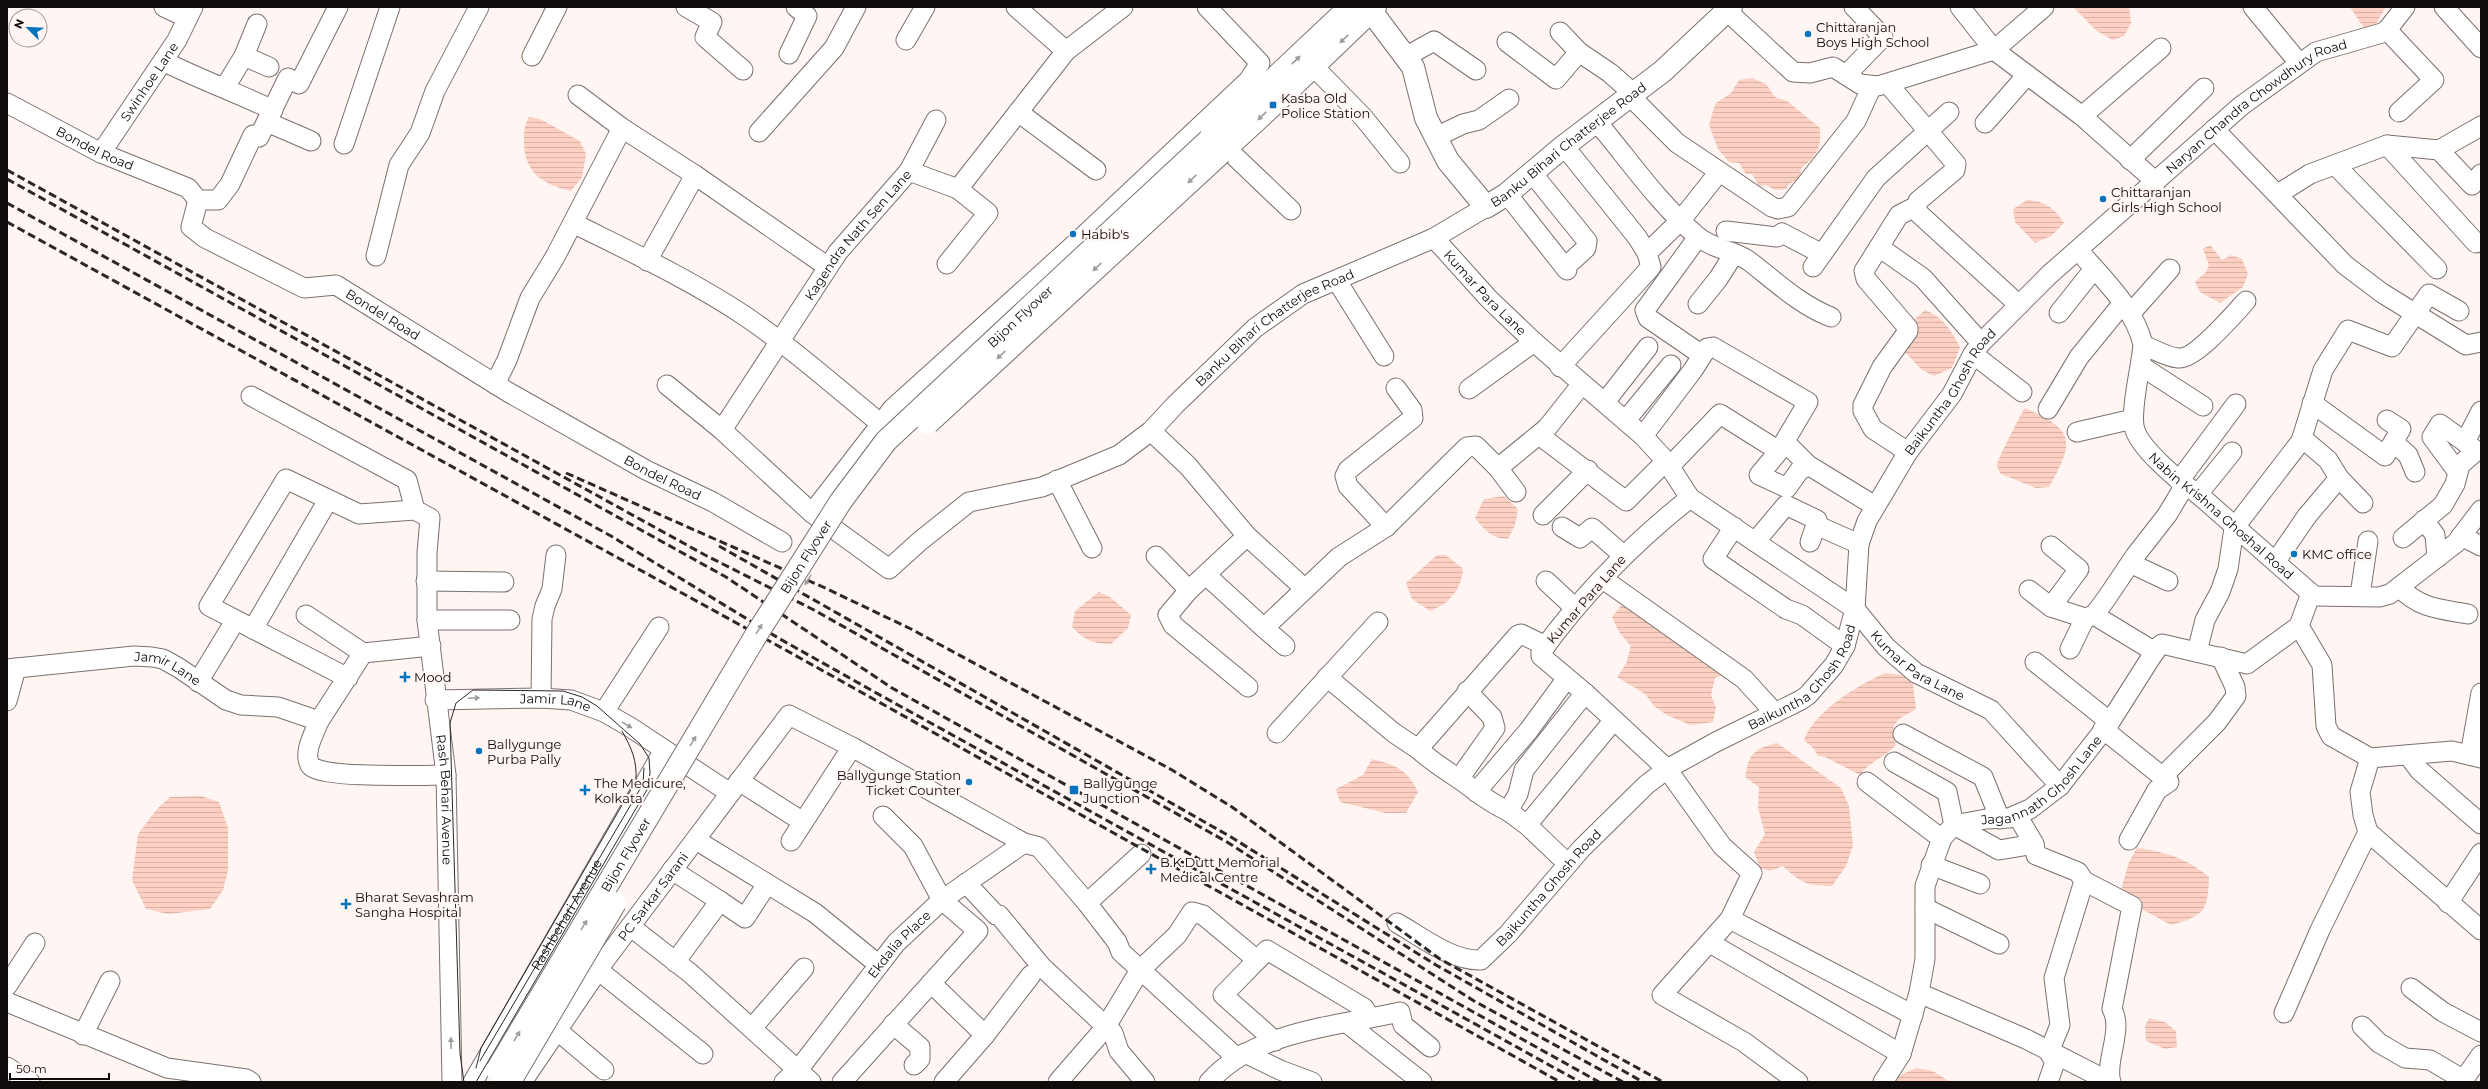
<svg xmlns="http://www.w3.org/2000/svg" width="2488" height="1089" font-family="Montserrat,sans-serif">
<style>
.water{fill:url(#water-rules)}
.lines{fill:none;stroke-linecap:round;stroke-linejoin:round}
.minor-casing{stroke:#7a716f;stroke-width:21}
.major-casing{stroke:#7a716f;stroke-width:24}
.minor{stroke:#fff;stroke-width:19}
.major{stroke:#fff;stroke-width:22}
.tram{stroke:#2c2827;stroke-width:1}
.rail{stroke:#2c2827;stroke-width:3;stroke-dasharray:8 4;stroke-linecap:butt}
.major-bridge-casing{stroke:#7a716f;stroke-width:24;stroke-linecap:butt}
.major-bridge{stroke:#fff;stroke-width:22}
.oneway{fill:#9f9e9d}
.poi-dot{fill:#0673be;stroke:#fff5f2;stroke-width:1.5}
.labels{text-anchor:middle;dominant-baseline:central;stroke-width:4;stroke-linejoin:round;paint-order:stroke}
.poi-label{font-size:13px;fill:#0f0c0b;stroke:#fff5f2;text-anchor:start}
.street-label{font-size:13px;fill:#0f0c0b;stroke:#fff5f2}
</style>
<defs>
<pattern id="water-rules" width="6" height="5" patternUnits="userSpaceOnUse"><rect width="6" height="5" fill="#fcd1c3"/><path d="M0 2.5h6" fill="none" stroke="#d7b2a6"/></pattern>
</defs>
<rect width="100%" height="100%" fill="#fff5f2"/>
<!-- water -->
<path class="water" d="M2073 7H2129L2131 23 2124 36 2113 40 2097 31Z
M2350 7H2386L2376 24 2364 28Z
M1752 78 1766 84 1775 97 1787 101 1820 128C1821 149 1818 155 1801 168L1800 180 1790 183 1786 189 1775 190 1766 185 1759 186 1752 174H1746L1739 163 1729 162 1718 149 1709 125 1715 104 1731 93 1739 80Z
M529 117 540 119 580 141 586 154 582 177 571 191C543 185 524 172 524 142 524 132 524 126 529 117Z
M2027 200C2046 201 2054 208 2064 223L2051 236 2035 243 2015 222 2013 209Z
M2210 245 2222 260 2231 255 2242 259 2248 274 2243 287 2220 303 2200 292 2195 282 2206 272 2209 265 2203 249Z
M1925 310C1943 317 1951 330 1960 347L1952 368 1934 376 1922 370 1902 349 1912 322Z
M2025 408C2075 430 2075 441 2049 487L2036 488 2001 474C2000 472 1997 468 1997 465 1997 461 2021 413 2025 408Z
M1504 496 1518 509 1515 525 1508 539C1493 539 1484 530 1475 518L1484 499Z
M1437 555H1446L1463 569C1461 590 1449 604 1430 611L1412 599 1406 583Z
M1099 592 1110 597 1131 615 1128 628 1111 644C1093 644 1085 640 1072 627L1075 611Z
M1623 603 1730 673 1715 678 1711 695 1716 708 1713 722 1690 725 1667 715 1654 706 1645 694 1617 677 1626 664 1631 646 1619 632 1612 617Z
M1885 673 1902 675 1913 684 1916 709C1897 720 1888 722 1896 745 1885 757 1868 763 1860 775L1825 757 1818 756 1814 749 1804 740C1813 713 1859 684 1885 673Z
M1777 743 1841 788 1849 806 1853 846 1846 866 1832 886C1807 886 1801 883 1783 866L1770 871 1760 868 1754 852 1765 834 1758 808 1759 787 1745 777C1749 753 1754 749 1777 743Z
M1372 759C1396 765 1408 770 1418 792L1406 813H1386L1340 802 1336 789 1363 775Z
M201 796 219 802 228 828V870L223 890 210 909 168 914 146 909 132 880 138 834 157 809 170 797Z
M2137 848C2163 851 2189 859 2209 877 2208 911 2204 916 2171 925L2127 901 2121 890 2129 862Z
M2149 1018 2165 1022 2176 1031 2177 1047 2165 1049 2146 1041 2145 1026Z
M1916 1068 1933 1071 1950 1082H1892L1894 1078Z"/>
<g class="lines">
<!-- minor casing -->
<g class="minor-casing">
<g id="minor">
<path d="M164 7 187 18"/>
<path d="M686 7 712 22 705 37 743 70"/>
<path d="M1016 7 1066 51"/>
<path d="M1960 7 1994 50 2082 116 2156 182"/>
<path d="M2253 7 2299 63"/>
<path d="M2444 7 2481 48"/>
<path d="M1727 11 1793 72 1810 73 1833 67 1860 84 1878 86 1994 50 2044 7"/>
<path d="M2387 30 2434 80 2399 112"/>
<path d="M1560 32 1579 52 1610 73 1634 94"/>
<path d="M906 40 925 7"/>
<path d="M1507 42 1556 79 1579 52"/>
<path d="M789 54 807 16 796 7"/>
<path d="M244 56 269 67"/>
<path d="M532 56 557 7"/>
<path d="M1405 57 1434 41 1476 70"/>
<path d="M163 61C199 79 237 93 273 110"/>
<path d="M1314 67 1363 117 1400 163"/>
<path d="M1846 75 1883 37 1854 7"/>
<path d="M1888 84 1956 164 1955 170 1918 201 1916 211 2019 305"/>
<path d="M225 87 244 56 257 24"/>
<path d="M578 95 622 128 695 175 828 267"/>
<path d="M1631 97 1677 143 1772 207 1778 209 1788 207 1856 121 1872 86"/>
<path id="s1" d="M7 103 101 153 188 188 198 200 191 227 205 238 304 288 336 285 508 392 646 470 713 502 782 542"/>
<path d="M1018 112 1096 170"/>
<path d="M2082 116 2161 48"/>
<path d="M267 122 311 141"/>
<path d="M1597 122C1629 160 1659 204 1697 236 1712 249 1734 250 1749 261 1775 281 1800 305 1831 317"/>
<path d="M1985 123 2027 75"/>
<path d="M2214 129 2345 265 2382 293 2466 345 2481 342"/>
<path d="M759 132 834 48 856 7"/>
<path d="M1436 137 1463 124 1479 120 1509 99"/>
<path d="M344 144 390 7"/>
<path d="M2387 145 2476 243"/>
<path d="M1564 146 1637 237 1647 253"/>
<path d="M1226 148 1291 210"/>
<path d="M2439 150 2481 126"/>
<path id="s2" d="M101 153 177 40 193 7"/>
<path d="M2130 160 2204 88"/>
<path d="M2335 165 2437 269"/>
<path d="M909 171 936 120"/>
<path d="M1532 173 1587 241 1586 248 1573 260"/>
<path d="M1507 194 1567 270"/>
<path d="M2278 194 2310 174 2387 145 2439 150 2472 185 2481 174"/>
<path d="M198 200H218L230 184 253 135 259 137 288 78 299 84 338 7"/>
<path d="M573 223C631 252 691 280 745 316 793 349 836 387 881 424L892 409 1077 242 1248 81 1260 63 1207 7"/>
<path d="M1726 231 1777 237 1782 233 1822 254"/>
<path d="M1698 237 1645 310 1648 318 1702 355"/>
<path id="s3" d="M1434 238 1489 299 1534 342 1643 436 1666 461 1690 498 1855 609 1886 647 1916 673 1991 710 2060 786"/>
<path d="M1879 247 1923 278 1981 343"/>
<path id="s4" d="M2078 250C2102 278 2135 308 2143 345 2141 367 2131 406 2134 426 2137 447 2181 483 2198 494L2314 596 2379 597 2390 594 2456 543 2481 510"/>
<path d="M376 256 399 165 420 133 435 91 479 7"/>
<path d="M647 261 695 175"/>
<path d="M947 264 988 213 958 189"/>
<path d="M1813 267 1876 178 1949 112"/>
<path d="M1337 281 1384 356"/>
<path d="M1698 304 1718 279 1734 254"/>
<path d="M2059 313 2094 269"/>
<path d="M2130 314 2170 269"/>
<path d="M2143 345C2154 349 2166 357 2178 358 2195 360 2234 314 2246 301"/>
<path d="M1973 354 2022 392"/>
<path d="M2141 366 2203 406"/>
<path d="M1560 367 1651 267 1647 253 1681 220 1719 172"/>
<path d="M495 384 507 360 530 298 555 257 622 128"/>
<path id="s5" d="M667 385 722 430 812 513 889 569 920 541 969 502 1042 487 1119 455 1151 431 1175 405 1255 328 1303 294 1434 238 1486 207"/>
<path d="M1469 389 1534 342"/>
<path d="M251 396 407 480 415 510"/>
<path d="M1605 402 1648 347"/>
<path d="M2312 403 2385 456 2401 429 2387 420"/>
<path d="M2048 409 2079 357 2123 303"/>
<path d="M1626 420 1671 365"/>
<path id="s6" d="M722 430 838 252 909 171 958 189 1066 51 1123 7"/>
<path d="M1151 431 1188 466 1247 536 1304 588"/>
<path d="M2077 432 2133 419"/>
<path d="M1539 435 1626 501 1666 461"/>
<path d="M1643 436 1693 370 1707 348 1713 347 1808 402 1779 451 1759 475 1787 488 1799 471 1808 465"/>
<path d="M2302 438 2328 460 2339 478 2363 503"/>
<path d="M1785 442 1808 465 1875 506"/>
<path d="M2394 443 2408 455 2415 472"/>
<path d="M2475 450 2465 442 2481 411"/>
<path d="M1908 452 1873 429 1863 411V405L1882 367 1908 331V328L1866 279 1864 271 1899 215 1915 207"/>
<path d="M1670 466 1720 414 1779 451"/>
<path d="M2457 471 2432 437 2440 424 2465 442"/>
<path d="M1057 480 1092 548"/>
<path d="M2179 481 2236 404"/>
<path d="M1516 492 1498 468 1547 428 1582 384"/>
<path d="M2198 494 2232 452"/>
<path d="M1690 498C1633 543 1584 593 1541 652V656L1585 693 1667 769 1722 846 1752 873 1730 919 1662 995 1744 1042 1798 1082"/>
<path d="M812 513 881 424"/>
<path d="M1543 515 1588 470"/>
<path d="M2424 520 2435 535 2437 558"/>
<path d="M1386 527 1348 486 1345 476 1348 470 1413 418 1412 410 1396 388"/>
<path d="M1562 527 1580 538 1592 528 1623 555"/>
<path d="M1734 527 1713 559 1786 609 1802 615 1845 646"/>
<path d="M1247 536 1189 590 1168 615 1173 625 1248 687"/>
<path d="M2461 536 2481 546"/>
<path d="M2403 538 2443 505 2455 484 2460 465 2476 451"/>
<path d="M1755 542 1786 505 1817 520 1816 525 1859 544"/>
<path d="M1810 542 1816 525"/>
<path d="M1156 556 1189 590"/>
<path d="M2276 561 2307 516 2339 478"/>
<path d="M2132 564 2168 581"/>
<path d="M1206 575 1264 628"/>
<path d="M1603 579 1744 679 1775 713"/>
<path d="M426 581 504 582"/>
<path d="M1546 581 1575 608"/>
<path d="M2400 588C2421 609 2440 609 2468 614"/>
<path d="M2029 590 2051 607 2085 618"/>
<path d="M2360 595 2368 541"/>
<path d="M2051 607 2079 569 2051 546"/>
<path d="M306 615 363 653"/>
<path d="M2094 615 2155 652"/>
<path d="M427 620H510"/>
<path d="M2299 626 2322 665 2326 726 2331 736 2370 758 2452 751 2481 758"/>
<path d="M253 629 328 500"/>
<path d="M1285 646 1264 628 1339 557 1386 527 1467 447 1476 446 1498 468"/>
<path d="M2070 649 2085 618 2094 615 2106 599 2135 556 2167 515 2185 485"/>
<path d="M2197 652 2205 620 2220 592 2228 569 2234 528 2301 441 2323 370 2348 330 2392 347 2429 294 2459 311"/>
<path d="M2035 662 2110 722"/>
<path id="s7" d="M7 669 134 656 152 657 163 659 179 668 226 700 241 705 278 707 319 721C314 734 303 752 310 765 318 779 425 775 446 775"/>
<path d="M1327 677 1394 733 1418 749 1518 635 1521 634 1546 646"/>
<path id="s8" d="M348 678 209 606 286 479 359 514 415 510 430 518 427 553V620L446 775 452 1082"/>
<path d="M198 682 235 621"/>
<path d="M541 698 542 619 545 606 552 589 556 555"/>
<path id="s9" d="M435 700 541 698 571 700 604 712 630 727 730 793"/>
<path d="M7 701 16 668"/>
<path d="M604 712 659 627"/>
<path d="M319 721 363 653 431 646"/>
<path d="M2103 729 2169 782 2157 790 2129 840"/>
<path d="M1277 733 1378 622"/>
<path d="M1903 734 1983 777 2000 819"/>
<path d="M1418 749C1431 761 1444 769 1459 779 1478 792 1486 801 1508 811"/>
<path d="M2408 755 2419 770 2481 824"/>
<path d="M2470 755 2481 693"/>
<path d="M1894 762 1947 792 1954 825 1999 850 2034 844"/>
<path d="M2163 776 2217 722 2236 696 2235 687 2221 657"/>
<path d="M1459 779 1495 728 1492 717 1467 691"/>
<path d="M739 781 803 822"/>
<path d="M1867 782 1942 839"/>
<path d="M1476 792 1529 730 1567 678"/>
<path d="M2017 815 2034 844 2036 855 2078 872 2084 881 2054 978 2060 1025 2049 1052 2055 1062 2048 1082"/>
<path d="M1527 825 1614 720"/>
<path d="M2368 832 2481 930"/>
<path d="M696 840 815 913 879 965"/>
<path d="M791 841 852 747"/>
<path d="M1568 864 1527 825 1508 811 1518 794 1524 770 1585 693"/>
<path d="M1931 865 1980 884"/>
<path d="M672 870 720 901 675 962"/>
<path d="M2084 881 2132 906 2112 1009C2124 1030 2104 1062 2111 1082"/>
<path d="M966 883 996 915H999L1042 967 1113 1033 1119 1051 1145 1082"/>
<path d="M720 901 745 918 767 884"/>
<path d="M1087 903 1141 854"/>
<path d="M2448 903 2481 853"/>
<path d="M1925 908 1999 944"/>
<path d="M1730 919 1913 1015"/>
<path id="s10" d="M1397 923C1422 937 1451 961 1481 960L1508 934 1581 849 1646 785 1667 769 1716 742 1801 700 1808 695 1834 665 1845 646 1855 609 1859 544 1867 521 1908 452 1952 394 1973 354 1981 343 2050 274 2241 106 2316 52 2382 33 2387 30 2405 7"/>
<path d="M631 927 690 973 811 1082"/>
<path d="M1710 943 1901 1054"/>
<path d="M598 970 703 1054"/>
<path d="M931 983 985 1035"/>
<path d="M7 986 35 943"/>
<path d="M2411 988 2443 1012 2481 1032"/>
<path d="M1919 993 2026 1039 2110 1082"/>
<path d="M7 1002 167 1068 246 1079 251 1082"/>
<path d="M2284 1013 2320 930 2368 832 2363 815 2360 792 2370 758"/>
<path d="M1347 1023 1422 1082"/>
<path d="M893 1024 920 1047V1059L914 1065"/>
<path d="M2362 1026 2379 1043 2405 1058 2430 1060 2464 1080"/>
<path d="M752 1028 804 968"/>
<path d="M558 1031 604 1070"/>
<path d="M83 1035 110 981"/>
<path d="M1275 1041 1223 995 1267 950 1364 1008 1370 1018"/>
<path d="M1245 1053 1280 1070 1312 1082"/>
<path d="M7 1067 30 1082"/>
<path d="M473 1082 664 750"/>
<path id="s11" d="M522 1082 605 960 789 715 852 747 1024 843 1039 847 1087 903 1117 942 1121 952 1237 1058"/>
<path id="s12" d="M784 1082 798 1070 896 943 942 900 1024 843"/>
<path d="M842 1082 978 931 942 900 913 846 883 816"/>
<path d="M944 1082 985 1035 1031 975"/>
<path d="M1058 1082 1105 1028 1140 970 1177 935 1192 912 1203 915 1257 960"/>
<path d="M1209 1082C1254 1031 1337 1026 1400 1012L1403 1025 1430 1047"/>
<path id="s13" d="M1883 1082 1901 1054 1919 993 1925 959V886L1942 838 1954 825 1986 819 2009 818 2030 809 2060 786 2110 722 2157 648 2162 644 2247 664 2299 626 2311 593"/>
<path d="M2462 1082 2481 1055"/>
</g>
</g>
<!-- major casing -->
<g class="major-casing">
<g id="major">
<path id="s14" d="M1371 11 1413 67 1426 118 1448 161 1486 207 1507 194 1564 146 1663 71 1731 7"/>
<path d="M1209 140 1350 7"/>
<path d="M1221 153 1273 105 1375 7"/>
</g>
</g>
<!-- minor -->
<use href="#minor" class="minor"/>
<!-- major -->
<use href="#major" class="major"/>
<!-- tram -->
<g class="tram">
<path id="s15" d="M480 1061 643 784 644 768"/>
<path d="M476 1068 481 1048 636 781C637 760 632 749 622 731"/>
<path d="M464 1082 460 1054 450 723 456 703 473 690 563 691 582 697 597 706 640 744 649 758 650 773 648 788 476 1082"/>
</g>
<!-- rail -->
<path class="rail" d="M7 170 705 555 814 610 1227 842 1474 1001 1623 1082
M7 179 726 577 892 688 1599 1082
M7 203 611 536 780 639 871 690 1580 1082
M7 222 782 648 1560 1082
M566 473 823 587 911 629 1172 770 1232 807 1440 959 1663 1082
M719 546 1231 837 1436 965 1643 1082"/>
<!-- major-bridge casing -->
<g class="major-bridge-casing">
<g id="major-bridge">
<path d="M928 423 1221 153"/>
<path id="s16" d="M497 1070 758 632 841 501 886 441 1209 140"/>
<path d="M512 1078 615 903"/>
</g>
</g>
<!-- major-bridge -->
<use href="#major-bridge" class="major-bridge"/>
</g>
<!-- one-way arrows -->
<defs><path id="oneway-solid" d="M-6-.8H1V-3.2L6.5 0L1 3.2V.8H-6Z"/></defs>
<g class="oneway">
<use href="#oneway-solid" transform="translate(1344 39) rotate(136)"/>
<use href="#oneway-solid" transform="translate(1296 60) rotate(-43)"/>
<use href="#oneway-solid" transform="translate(1262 116) rotate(137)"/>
<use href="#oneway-solid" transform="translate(1192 179) rotate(137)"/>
<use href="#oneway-solid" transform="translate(1097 267) rotate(137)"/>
<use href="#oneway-solid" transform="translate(1001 355) rotate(137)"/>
<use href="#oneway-solid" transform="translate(808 580) rotate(122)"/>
<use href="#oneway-solid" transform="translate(759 629) rotate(-58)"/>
<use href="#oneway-solid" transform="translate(474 698) rotate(-2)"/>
<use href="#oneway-solid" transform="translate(627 725) rotate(31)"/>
<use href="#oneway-solid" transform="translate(693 741) rotate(-59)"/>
<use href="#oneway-solid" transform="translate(584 925) rotate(-59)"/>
<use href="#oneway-solid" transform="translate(517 1036) rotate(-59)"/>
<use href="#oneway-solid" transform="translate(451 1043) rotate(-91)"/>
</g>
<!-- markers -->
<g class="poi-dot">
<circle cx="1808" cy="34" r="4"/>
<rect x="1269" y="101" width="8" height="8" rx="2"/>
<circle cx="2103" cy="199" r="4"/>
<circle cx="1073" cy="234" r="4"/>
<circle cx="2294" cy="554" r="4"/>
<path d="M403 671h4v4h4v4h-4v4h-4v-4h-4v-4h4z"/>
<circle cx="479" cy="751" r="4"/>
<circle cx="969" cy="782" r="4"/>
<path d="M583 784h4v4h4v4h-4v4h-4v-4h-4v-4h4z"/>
<rect x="1069" y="785" width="10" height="10" rx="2"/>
<path d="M1149 863h4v4h4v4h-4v4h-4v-4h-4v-4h4z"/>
<path d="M344 898h4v4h4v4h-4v4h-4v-4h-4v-4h4z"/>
</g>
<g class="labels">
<!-- poi labels -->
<g class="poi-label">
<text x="1816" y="27">Chittaranjan<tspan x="1816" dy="15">Boys High School</tspan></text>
<text x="1281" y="98">Kasba Old<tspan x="1281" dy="15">Police Station</tspan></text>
<text x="2111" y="192">Chittaranjan<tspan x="2111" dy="15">Girls High School</tspan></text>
<text x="1081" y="234">Habib's</text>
<text x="2302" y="554">KMC office</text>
<text x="414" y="677">Mood</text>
<text x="487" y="744">Ballygunge<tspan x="487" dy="15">Purba Pally</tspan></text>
<text x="961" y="775" text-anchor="end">Ballygunge Station<tspan x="961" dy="15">Ticket Counter</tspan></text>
<text x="594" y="783">The Medicure,<tspan x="594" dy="15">Kolkata</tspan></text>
<text x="1083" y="783">Ballygunge<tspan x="1083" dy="15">Junction</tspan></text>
<text x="1160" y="862">B.K.Dutt Memorial<tspan x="1160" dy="15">Medical Centre</tspan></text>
<text x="355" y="897">Bharat Sevashram<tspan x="355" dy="15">Sangha Hospital</tspan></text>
</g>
<!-- street labels -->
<g class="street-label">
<text stroke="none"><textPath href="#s2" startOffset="86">Swinhoe Lane</textPath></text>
<text stroke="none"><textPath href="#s10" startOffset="1286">Naryan Chandra Chowdhury Road</textPath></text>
<text stroke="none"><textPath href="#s14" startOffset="334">Banku Bihari Chatterjee Road</textPath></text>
<text stroke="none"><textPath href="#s1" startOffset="99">Bondel Road</textPath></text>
<text stroke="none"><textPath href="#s6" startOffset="238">Kagendra Nath Sen Lane</textPath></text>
<text stroke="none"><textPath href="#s3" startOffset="75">Kumar Para Lane</textPath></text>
<text stroke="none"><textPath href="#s1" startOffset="460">Bondel Road</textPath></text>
<text stroke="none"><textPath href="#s16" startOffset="923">Bijon Flyover</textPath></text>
<text stroke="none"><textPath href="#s5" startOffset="754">Banku Bihari Chatterjee Road</textPath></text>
<text stroke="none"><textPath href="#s10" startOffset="863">Baikuntha Ghosh Road</textPath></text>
<text stroke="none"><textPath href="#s1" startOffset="784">Bondel Road</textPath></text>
<text stroke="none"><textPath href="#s4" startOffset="325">Nabin Krishna Ghoshal Road</textPath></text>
<text stroke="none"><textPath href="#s16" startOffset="599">Bijon Flyover</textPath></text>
<text transform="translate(1586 599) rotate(-49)">Kumar Para Lane</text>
<text stroke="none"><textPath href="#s3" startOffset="651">Kumar Para Lane</textPath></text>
<text stroke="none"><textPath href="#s7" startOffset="164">Jamir Lane</textPath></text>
<text stroke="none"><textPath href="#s10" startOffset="528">Baikuntha Ghosh Road</textPath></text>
<text stroke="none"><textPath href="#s9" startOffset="121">Jamir Lane</textPath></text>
<text stroke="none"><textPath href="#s13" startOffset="376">Jagannath Ghosh Lane</textPath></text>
<text stroke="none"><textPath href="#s8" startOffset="742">Rash Behari Avenue</textPath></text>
<text stroke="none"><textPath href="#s16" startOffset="251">Bijon Flyover</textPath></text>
<text stroke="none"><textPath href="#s10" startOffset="192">Baikuntha Ghosh Road</textPath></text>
<text stroke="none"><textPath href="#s11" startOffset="227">PC Sarkar Sarani</textPath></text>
<text stroke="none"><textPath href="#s15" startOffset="170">Rashbehari Avenue</textPath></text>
<text stroke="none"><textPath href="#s12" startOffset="180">Ekdalia Place</textPath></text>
</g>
</g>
<!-- border -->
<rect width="2488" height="1089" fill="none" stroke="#0f0c0b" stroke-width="16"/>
<!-- north arrow -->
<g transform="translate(28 28) rotate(294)"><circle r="19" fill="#fff5f2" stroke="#9f9896"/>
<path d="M0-3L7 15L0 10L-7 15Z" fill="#0673be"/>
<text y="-6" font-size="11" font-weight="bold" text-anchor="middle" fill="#0f0c0b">N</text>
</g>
<!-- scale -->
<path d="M10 1073v6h99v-6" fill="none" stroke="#0f0c0b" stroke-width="2"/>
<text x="16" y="1073" font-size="12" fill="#0f0c0b" stroke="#fff5f2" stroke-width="3" paint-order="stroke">50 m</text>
</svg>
